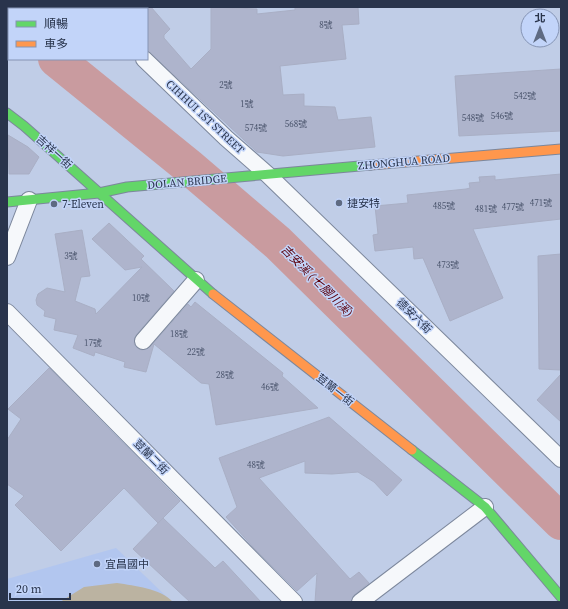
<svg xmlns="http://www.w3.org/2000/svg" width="568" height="609" font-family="'Source Serif 4','Noto Sans TC',serif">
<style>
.built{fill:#b2c6ef}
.green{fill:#bbb3a1}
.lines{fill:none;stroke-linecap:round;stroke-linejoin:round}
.river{stroke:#c99b9f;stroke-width:36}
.building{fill:#aeb4cc;stroke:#a9afc5}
.street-casing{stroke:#7c879c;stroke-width:18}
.fast-casing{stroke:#7c879c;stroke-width:11}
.slow-casing{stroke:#7c879c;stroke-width:11}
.street{stroke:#f6f8fb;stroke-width:16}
.fast{stroke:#63d668;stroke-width:9}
.slow{stroke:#ff974d;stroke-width:9}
.poi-dot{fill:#5e6a82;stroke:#c2d4f9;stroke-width:1.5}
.labels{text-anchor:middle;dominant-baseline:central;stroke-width:3;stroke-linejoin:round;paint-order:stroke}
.number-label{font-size:9px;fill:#4c566e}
.street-label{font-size:11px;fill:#29344c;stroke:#c2d4f9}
.poi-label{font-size:11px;fill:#29344c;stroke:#c2d4f9;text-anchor:start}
.water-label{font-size:12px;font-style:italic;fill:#5c010b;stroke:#c2d4f9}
</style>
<rect width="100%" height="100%" fill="#c0cde7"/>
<!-- built -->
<path class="built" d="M116 548 172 602H7V579Z"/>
<!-- green -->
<path class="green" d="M117 583C135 586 160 588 173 602H60L84 587Z"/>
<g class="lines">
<!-- river -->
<path class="river" d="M7 20 9 21
M56 59 188 166 278 243 561 522"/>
</g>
<!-- building -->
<path class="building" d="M147 7H151L170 29 164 35V38L191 69 211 49V7L257 9V14L295 10V7H358L359 24 342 25 346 59 280 66 283 95 304 94V106L335 107 338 120 371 117 375 147 283 156 257 152 147 50Z
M561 69V131L459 136 455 76Z
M8 135 28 147 39 157 29 174H9Z
M561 174V219L473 229 503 298 450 321 423 258 414 259 413 247 375 251 373 235 378 234 375 206 408 203 407 195 466 189 470 188 469 183 480 182 479 177 495 176V180Z
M109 223 144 256 141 259 174 291 136 335 134 344 137 348 142 350 150 347 188 304 191 307 195 302 283 373 282 376 318 408 216 425 209 384 201 383 154 344 146 372 124 367 125 362 95 352 94 356 73 348 78 335 54 330 56 319 44 316 45 311 37 305 36 300 38 294 47 288 65 292 55 234 82 230 90 276 81 277 75 301 95 309 96 314 142 267 125 270 92 239Z
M561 254V370L539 369 538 256Z
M49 368 180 501 158 523 124 488 61 551 15 505 24 496 7 484V440L21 419 8 409Z
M561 374V422L537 400Z
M329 417 402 480 387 496 374 482 358 472 332 474 305 473V461L259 478 350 579 359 572 369 583 354 595 351 602H315L317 573 297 591 253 547 226 517 237 507 219 458Z
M163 518 215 568 223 561 261 602H190L133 549Z"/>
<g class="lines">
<!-- street casing -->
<g class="street-casing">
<path id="street" d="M90 7 92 9
M144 59 226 138 267 174 561 459
M7 257 29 200
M7 312 294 602
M143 341 196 280
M360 602 485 507"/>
</g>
<!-- fast casing -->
<g class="fast-casing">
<path id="fast" d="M7 113 24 126 213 294
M7 202 99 193 127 187 371 165
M412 450 485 507 561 597"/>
</g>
<!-- slow casing -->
<g class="slow-casing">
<path id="slow" d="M371 165 561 149
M213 294 412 450"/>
</g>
<!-- street -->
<use href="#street" class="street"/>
<!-- fast -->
<use href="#fast" class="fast"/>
<!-- slow -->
<use href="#slow" class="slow"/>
</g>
<!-- markers -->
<g class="poi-dot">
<circle cx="339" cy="203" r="4"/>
<circle cx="54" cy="204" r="4"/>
<circle cx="97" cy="564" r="4"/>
</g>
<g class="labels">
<!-- number labels -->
<g class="number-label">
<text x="326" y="25">8號</text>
<text x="226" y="85">2號</text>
<text x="525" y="96">542號</text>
<text x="247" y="104">1號</text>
<text x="502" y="116">546號</text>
<text x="473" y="118">548號</text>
<text x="296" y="124">568號</text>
<text x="256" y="128">574號</text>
<text x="541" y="203">471號</text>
<text x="444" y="206">485號</text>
<text x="513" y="207">477號</text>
<text x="486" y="209">481號</text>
<text x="71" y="256">3號</text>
<text x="448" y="265">473號</text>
<text x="141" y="298">10號</text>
<text x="179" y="334">18號</text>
<text x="93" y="343">17號</text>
<text x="196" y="352">22號</text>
<text x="225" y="375">28號</text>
<text x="270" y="387">46號</text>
<text x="256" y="465">48號</text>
</g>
<!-- street labels -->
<g class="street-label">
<text transform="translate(205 117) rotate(43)">CIHHUI 1ST STREET</text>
<text transform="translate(54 152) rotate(42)">吉祥一街</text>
<text transform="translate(404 162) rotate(-5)">ZHONGHUA ROAD</text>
<text transform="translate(187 182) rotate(-5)">DOLAN BRIDGE</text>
<text transform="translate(414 316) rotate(44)">德安六街</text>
<text transform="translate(335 390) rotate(38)">荳蘭一街</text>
<text transform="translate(151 457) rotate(45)">荳蘭二街</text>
</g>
<!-- poi labels -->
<g class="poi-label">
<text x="347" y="203">捷安特</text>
<text x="62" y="204">7-Eleven</text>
<text x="105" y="564">宜昌國中</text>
</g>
<!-- water labels -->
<g class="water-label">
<text transform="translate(317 281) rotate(45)">吉安溪 (七腳川溪)</text>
</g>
</g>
<!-- border -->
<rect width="568" height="609" fill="none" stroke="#29344c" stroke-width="16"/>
<!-- legend -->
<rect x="8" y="8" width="140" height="52" fill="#c2d4f9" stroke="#8594b4"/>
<rect x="16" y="21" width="20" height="6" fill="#63d668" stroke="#8594b4"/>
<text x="44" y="28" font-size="12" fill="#29344c">順暢</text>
<rect x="16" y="41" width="20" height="6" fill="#ff974d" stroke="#8594b4"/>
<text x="44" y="48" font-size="12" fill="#29344c">車多</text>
<!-- north arrow -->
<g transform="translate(540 28)"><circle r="19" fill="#c2d4f9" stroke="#8594b4"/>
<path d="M0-3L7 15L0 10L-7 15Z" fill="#5e6a82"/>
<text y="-6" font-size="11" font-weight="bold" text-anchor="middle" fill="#29344c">北</text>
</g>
<!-- scale -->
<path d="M10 593v6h60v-6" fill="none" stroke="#29344c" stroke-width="2"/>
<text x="16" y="593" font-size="12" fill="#29344c" stroke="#c2d4f9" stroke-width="3" paint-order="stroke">20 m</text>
</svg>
